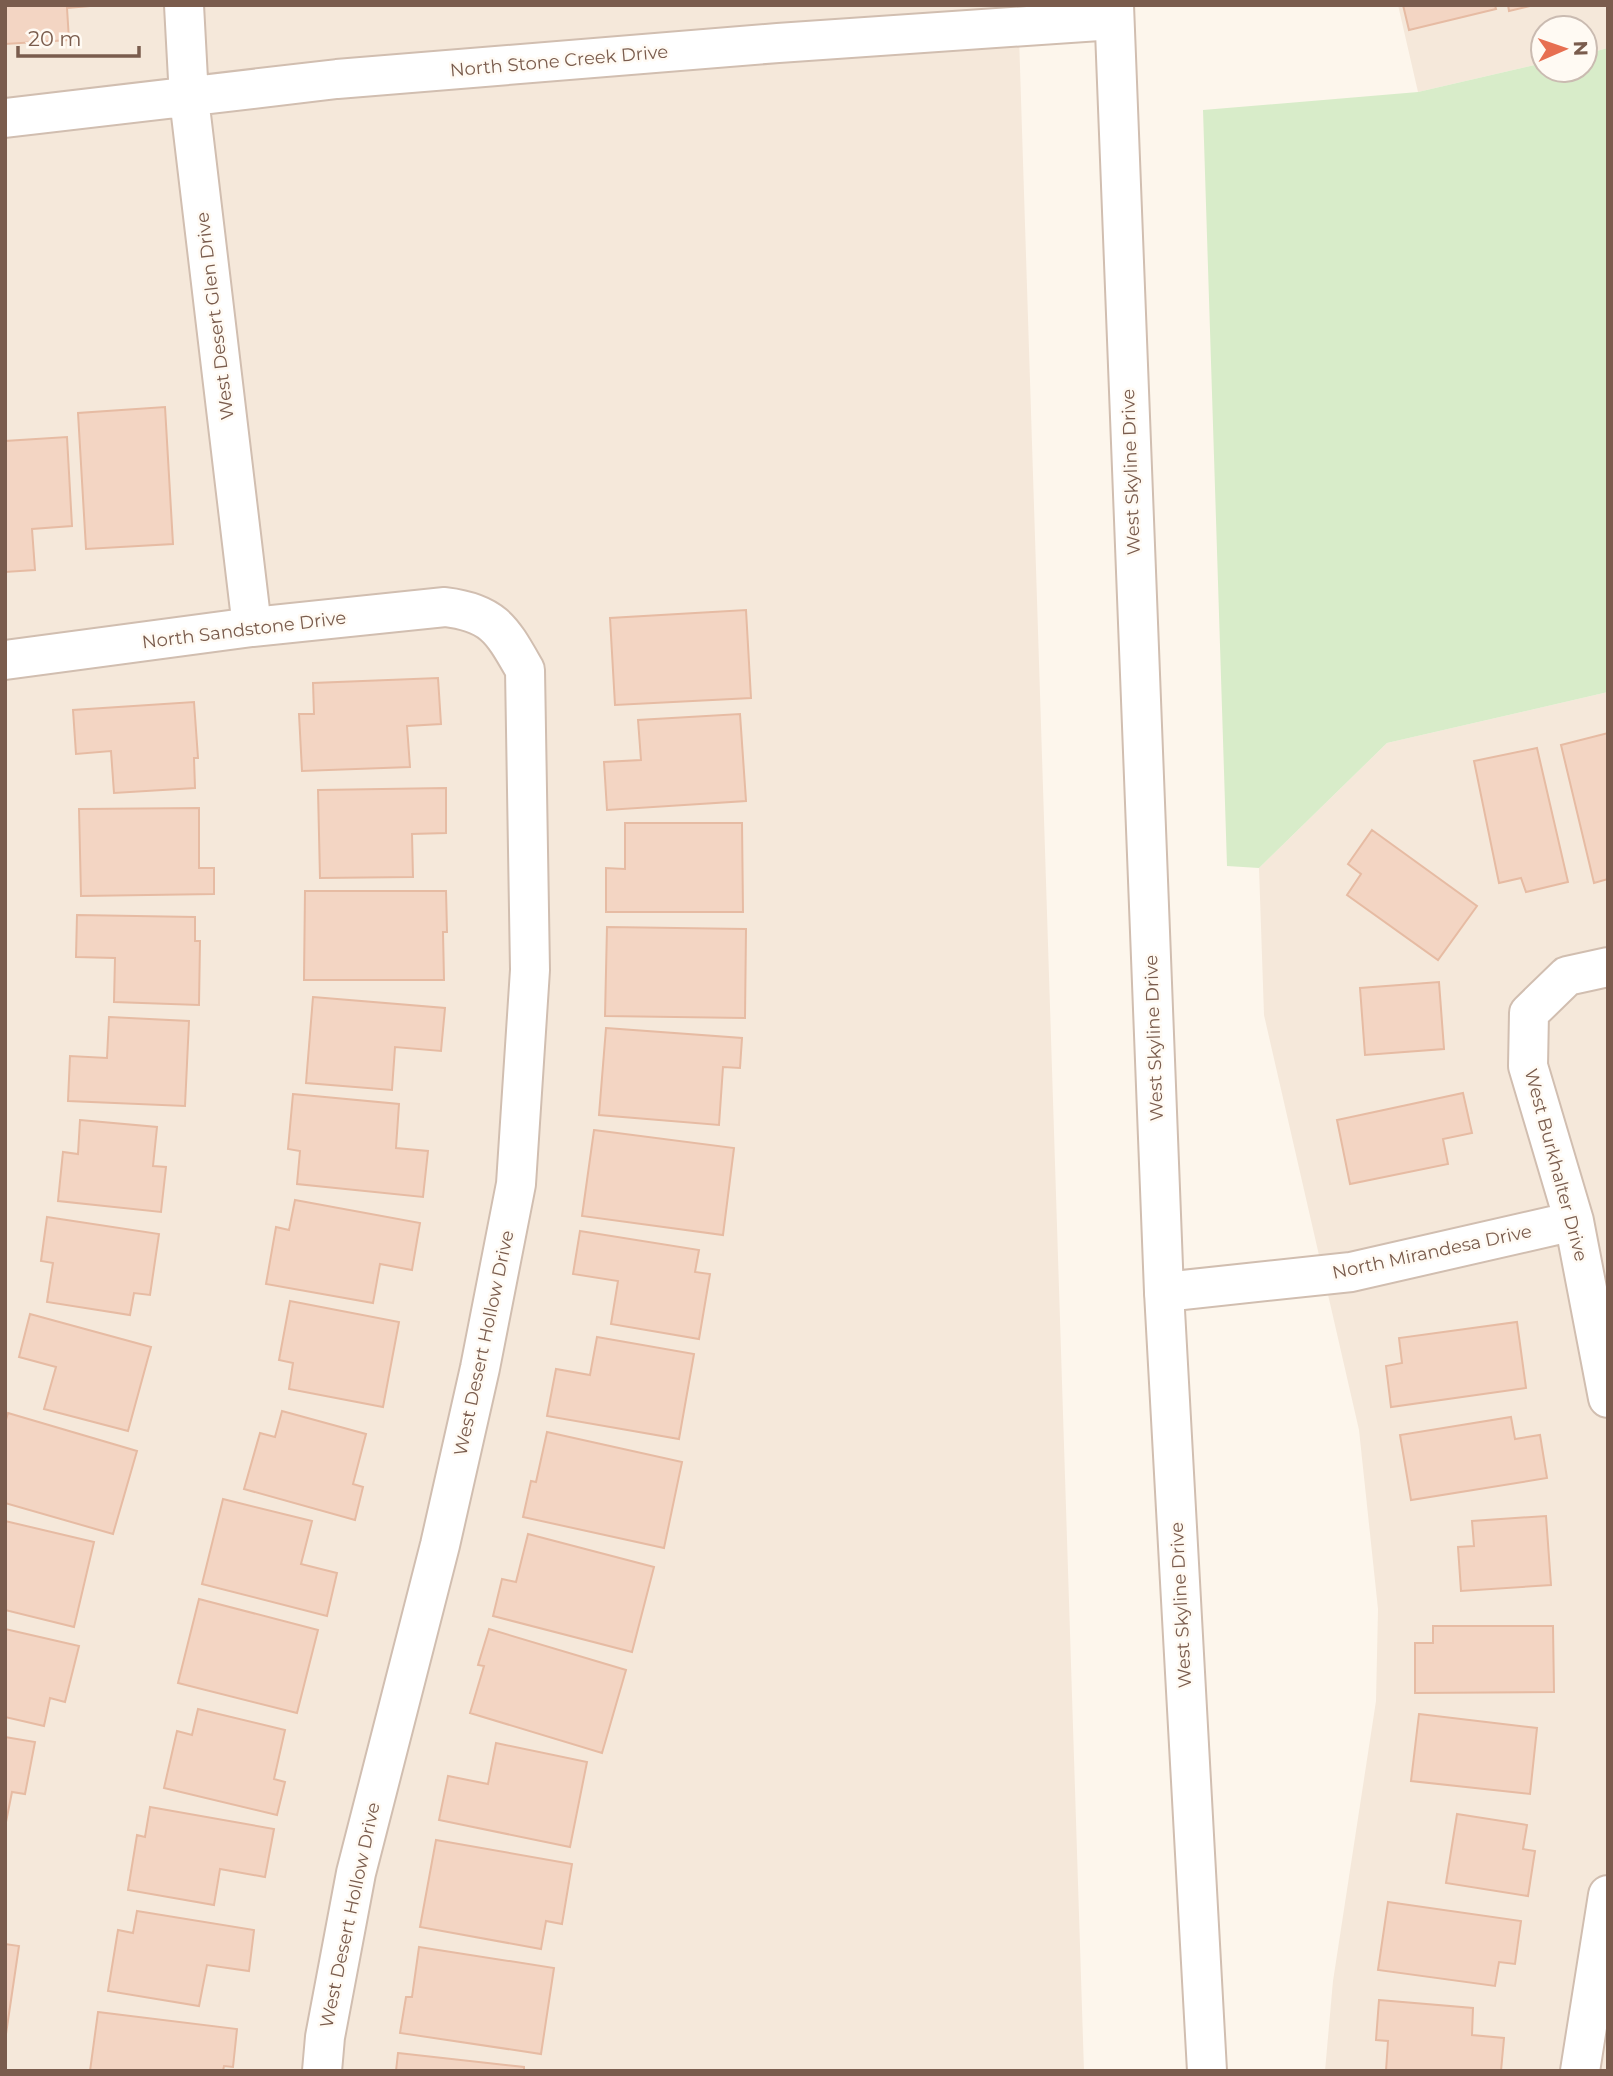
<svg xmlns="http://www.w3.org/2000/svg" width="1613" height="2076" font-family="Montserrat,sans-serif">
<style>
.residential{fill:#f5e8da}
.green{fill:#d8ecc9}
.building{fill:#f3d5c3;stroke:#e6bba3;stroke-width:2}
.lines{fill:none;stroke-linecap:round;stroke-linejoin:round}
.minor-casing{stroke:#d1beb0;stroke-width:42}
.tertiary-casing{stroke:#d1beb0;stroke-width:42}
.minor{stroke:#fff;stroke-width:38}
.tertiary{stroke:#fff;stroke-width:38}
.labels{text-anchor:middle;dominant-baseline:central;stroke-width:5;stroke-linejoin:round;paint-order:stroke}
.street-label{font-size:18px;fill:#7a5c4d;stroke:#fffaf3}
</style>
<rect width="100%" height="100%" fill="#fdf6ec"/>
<!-- residential -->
<path class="residential" d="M5 5H1018L1084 2071H5Z
M1398 5H1608V48L1585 54V28H1543V63L1418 92Z
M1608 692V2071H1325L1333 1981 1376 1701 1378 1609 1359 1430 1264 1015 1259 868 1387 743Z"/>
<!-- green -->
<path class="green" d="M1608 48V692L1387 743 1259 868 1227 866 1203 110 1418 92 1543 63V70H1585V54Z"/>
<!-- building -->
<path class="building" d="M5 5H89V6L67 8 69 40 5 44Z
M1403 5H1495L1496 9 1409 30Z
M1508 5H1534L1509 11Z
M165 407 173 544 86 549 78 413Z
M67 437 72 526 32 529 35 570 5 572V441Z
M746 610 751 698 615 705 610 618Z
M438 678 441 724 407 726 410 767 302 771 299 714H314L313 683Z
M194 702 198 758H194L195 788 114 793 111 751 76 754 73 710Z
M740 714 746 801 607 810 604 762 641 760 638 720Z
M1608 733V879L1594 883 1561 745Z
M1537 748 1568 882 1526 892 1521 878 1499 883 1474 761Z
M446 788V833L412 834 413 877 320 878 318 790Z
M199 808V868H214V894L81 896 79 809Z
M625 823H742L743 912H606V868L625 869Z
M1372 830 1477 906 1438 960 1347 895 1361 874 1348 864Z
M305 891H446L447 932H443L444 980H304Z
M77 915 195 917V941H200L199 1005 114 1002 115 958 76 957Z
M607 927 746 929 745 1018 605 1016Z
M1439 982 1444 1049 1365 1055 1360 988Z
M313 997 445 1008 441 1051 395 1047 392 1090 306 1083Z
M109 1017 189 1021 185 1106 68 1101 70 1056 107 1058Z
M606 1028 742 1038 740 1068 723 1067 719 1125 599 1115Z
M1463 1093 1472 1133 1443 1139 1448 1164 1350 1184 1337 1120Z
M293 1094 399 1104 396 1148 428 1151 423 1197 297 1184 300 1151 288 1149Z
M80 1120 157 1127 153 1166 166 1167 161 1212 58 1201 63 1152 78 1154Z
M594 1130 734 1148 723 1235 582 1216Z
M295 1200 420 1223 412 1270 380 1264 373 1303 266 1284 276 1227 289 1230Z
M47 1217 159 1234 150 1295 134 1293 130 1315 47 1302 53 1263 41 1261Z
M580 1231 699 1250 695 1272 710 1274 699 1339 611 1324 618 1281 573 1274Z
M290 1301 399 1322 383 1407 289 1389 293 1363 279 1360Z
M30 1314 151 1347 128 1431 44 1409 56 1367 19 1357Z
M1517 1322 1526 1388 1391 1407 1386 1366 1402 1363 1399 1338Z
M597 1337 694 1354 679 1439 547 1416 556 1369 590 1375Z
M282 1411 366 1434 353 1484 363 1487 355 1520 244 1489 260 1433 275 1437Z
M8 1413 137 1451 113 1534 5 1503V1423Z
M1511 1417 1515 1439 1540 1435 1547 1478 1411 1500 1400 1435Z
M547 1432 682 1462 664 1548 523 1517 531 1481 536 1482Z
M223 1499 312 1521 301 1564 337 1573 327 1616 202 1584Z
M1546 1516 1551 1585 1461 1591 1458 1547 1474 1546 1472 1521Z
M5 1521 94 1542 74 1627 5 1610Z
M528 1534 654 1567 632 1652 493 1616 502 1579 516 1582Z
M199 1599 318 1630 297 1713 178 1683Z
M1433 1626H1553L1554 1692 1415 1693V1643H1433Z
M5 1629 79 1646 65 1702 50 1698 44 1726 5 1717Z
M489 1629 626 1670 602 1753 470 1713 484 1666 478 1665Z
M198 1709 285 1730 274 1779 285 1782 277 1815 164 1788 177 1731 192 1735Z
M1419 1714 1537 1728 1530 1794 1411 1781Z
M5 1737 35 1742 25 1794 12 1792 6 1822Z
M496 1743 587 1762 570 1847 439 1820 448 1776 488 1784Z
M150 1807 274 1829 265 1877 220 1869 214 1905 128 1890 137 1835 145 1837Z
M1457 1814 1527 1825 1523 1849 1535 1851 1528 1896 1446 1883Z
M436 1840 572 1864 562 1924 546 1921 541 1949 420 1927Z
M1388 1902 1521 1921 1515 1964 1499 1962 1495 1986 1378 1970Z
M137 1911 254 1930 249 1971 207 1965 199 2006 108 1991 118 1930 133 1933Z
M5 1944 19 1946 6 2034H5Z
M419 1947 554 1968 541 2054 400 2033 406 1997H412Z
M1379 2000 1473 2008 1472 2035 1504 2038 1501 2071H1386L1388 2041 1376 2040Z
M98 2012 237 2029 233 2067 224 2066 223 2071H90Z
M398 2053 524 2067V2071H396Z"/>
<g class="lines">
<!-- minor casing -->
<g class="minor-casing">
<path id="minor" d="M184 5 189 98 252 627
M5 118 337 79 778 43 1114 20
M5 660 252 627 445 607C494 613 502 630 525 670L530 970 516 1184 480 1368 440 1545 356 1873 325 2037 322 2071
M1608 967 1567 976 1529 1013 1528 1066 1574 1221 1608 1398
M1164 1292 1351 1272 1574 1221
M1580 2071 1608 1895"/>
</g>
<!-- tertiary casing -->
<g class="tertiary-casing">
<path id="tertiary" d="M1114 5 1164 1292 1207 2071"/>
</g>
<!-- minor -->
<use href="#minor" class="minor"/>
<!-- tertiary -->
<use href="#tertiary" class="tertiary"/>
</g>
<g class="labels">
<!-- street labels -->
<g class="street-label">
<text transform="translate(559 61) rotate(-5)">North Stone Creek Drive</text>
<text transform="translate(215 316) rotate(-97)">West Desert Glen Drive</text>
<text transform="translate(1131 472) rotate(-92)">West Skyline Drive</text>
<text transform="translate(244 630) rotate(-7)">North Sandstone Drive</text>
<text transform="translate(1154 1038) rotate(-92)">West Skyline Drive</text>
<text transform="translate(1556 1165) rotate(75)">West Burkhalter Drive</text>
<text transform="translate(1432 1252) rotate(-12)">North Mirandesa Drive</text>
<text transform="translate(484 1343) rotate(-78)">West Desert Hollow Drive</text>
<text transform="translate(1181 1605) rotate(-93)">West Skyline Drive</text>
<text transform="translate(350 1915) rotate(-78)">West Desert Hollow Drive</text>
</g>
</g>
<!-- border -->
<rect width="1613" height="2076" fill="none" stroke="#7a5c4d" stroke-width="14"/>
<!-- north arrow -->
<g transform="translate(1564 49) rotate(88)"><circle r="33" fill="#fffaf3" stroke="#cabbb1" stroke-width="2"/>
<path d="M0-5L12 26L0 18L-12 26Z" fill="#e76f51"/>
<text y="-10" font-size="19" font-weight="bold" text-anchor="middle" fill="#7a5c4d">N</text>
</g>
<!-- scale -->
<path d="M18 46v10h121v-10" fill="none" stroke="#7a5c4d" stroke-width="3.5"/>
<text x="28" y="46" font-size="21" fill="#7a5c4d" stroke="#fffaf3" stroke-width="5" paint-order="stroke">20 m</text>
</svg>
